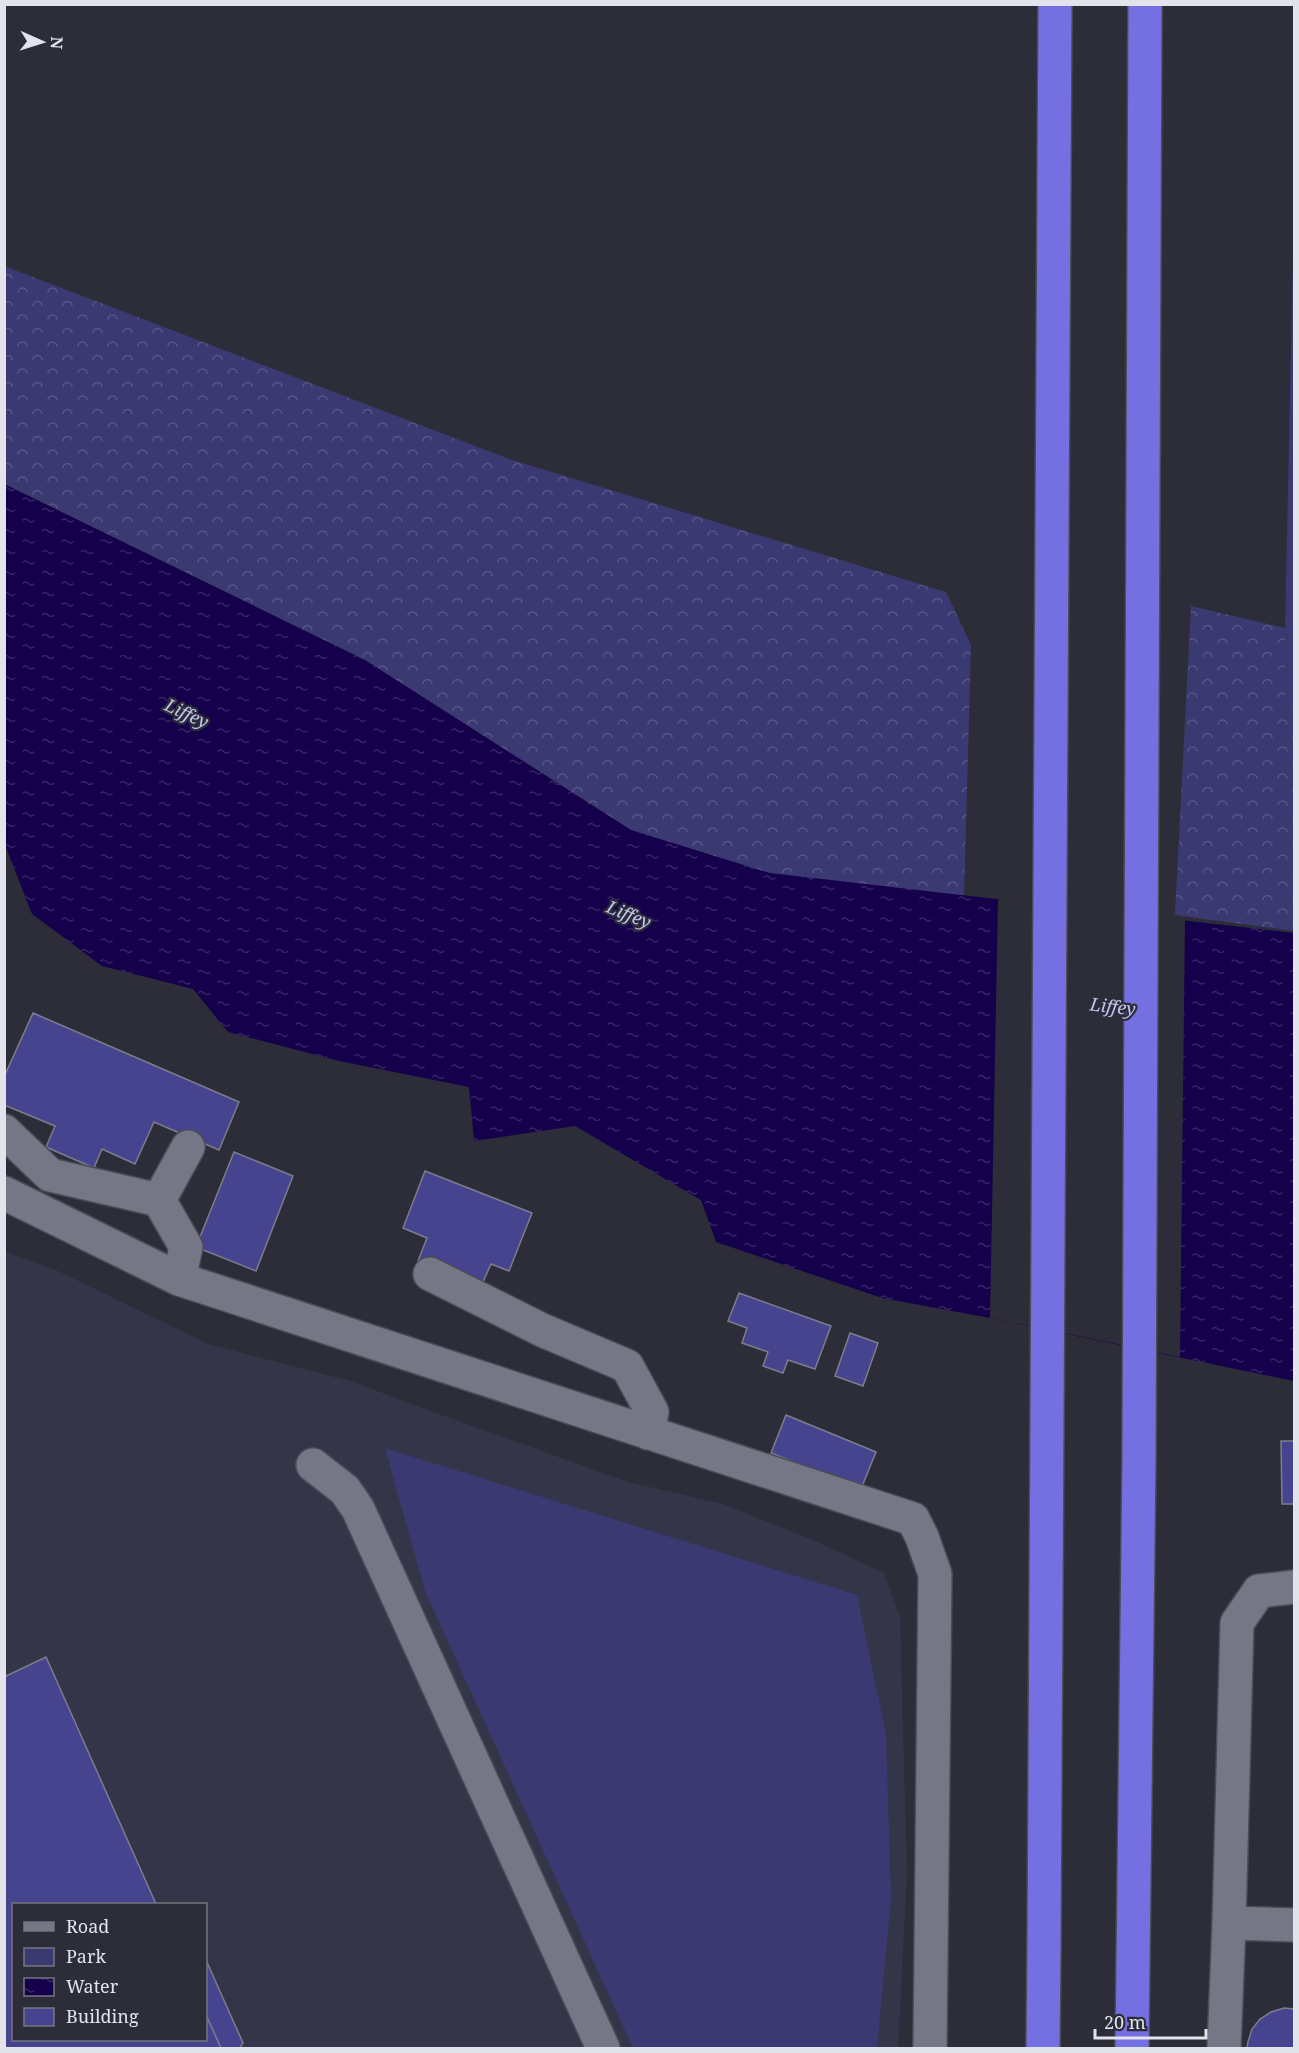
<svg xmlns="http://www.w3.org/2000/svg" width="1299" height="2053" font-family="'Noto Serif',serif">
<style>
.built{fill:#343548;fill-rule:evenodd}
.green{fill:#3b3972}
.forest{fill:url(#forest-crowns)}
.water{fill:url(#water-ripples)}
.pier{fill:#2c2d39}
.building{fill:#47448f;stroke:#7c7d8c;stroke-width:1.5}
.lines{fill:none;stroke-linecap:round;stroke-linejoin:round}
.minor-casing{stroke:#4a4b55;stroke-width:36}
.highway-casing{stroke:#4a4b55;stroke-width:36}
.minor{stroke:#757786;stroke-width:33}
.highway{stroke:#7570e2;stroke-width:33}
.labels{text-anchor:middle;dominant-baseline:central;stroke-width:4.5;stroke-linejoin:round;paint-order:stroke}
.water-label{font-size:18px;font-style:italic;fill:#c2c5f0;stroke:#2c2d39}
</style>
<defs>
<pattern id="forest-crowns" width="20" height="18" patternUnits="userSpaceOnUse" patternTransform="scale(1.5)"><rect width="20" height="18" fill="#3b3972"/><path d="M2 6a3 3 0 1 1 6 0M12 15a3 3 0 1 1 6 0" fill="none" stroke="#575686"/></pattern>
<pattern id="water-ripples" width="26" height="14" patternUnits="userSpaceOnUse" patternTransform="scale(1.5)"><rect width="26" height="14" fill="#15004b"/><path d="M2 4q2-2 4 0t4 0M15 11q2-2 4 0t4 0" fill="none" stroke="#372565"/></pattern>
</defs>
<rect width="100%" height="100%" fill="#2c2d39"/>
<!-- built -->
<path class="built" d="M4 1251 58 1271 208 1344 354 1382 411 1404 628 1482 723 1504 818 1542 884 1573 900 1617 907 1875 898 2048H5ZM14 1904H206V2040H14Z"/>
<!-- green -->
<path class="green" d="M1294 203V710L1286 708 1285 628Z
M385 1448 857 1595 886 1734 891 1899 877 2048H633L425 1591Z"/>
<!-- forest -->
<path class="forest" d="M4 266 512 460 946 592 971 645 964 896 794 893 631 830 365 660 5 484Z
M1191 606 1285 628 1286 708 1294 710V931L1175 915Z"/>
<!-- water -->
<path class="water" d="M4 484 365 660 631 830 770 873 1294 933V1381L990 1318 882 1298 716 1242 701 1200 575 1126 474 1141 469 1087 339 1061 228 1032 193 989 102 966 32 914 5 845Z"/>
<!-- pier -->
<path class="pier" d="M998 899 1185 919 1180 1357 990 1318Z"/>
<!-- building -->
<path class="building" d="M33 1013 239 1102 219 1150 154 1122 135 1164 102 1149 94 1168 46 1147 55 1126 4 1105V1077Z
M234 1152 293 1176 256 1271 196 1247Z
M425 1171 532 1213 509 1271 491 1264 479 1291 416 1266 427 1238 403 1228Z
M739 1293 831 1326 815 1369 788 1360 783 1373 763 1366 768 1352 742 1343 747 1328 728 1321Z
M850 1333 878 1343 863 1386 835 1376Z
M786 1415 876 1452 861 1489 771 1453Z
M1281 1441H1294V1504H1282Z
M46 1657 156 1904H14V2040H206V2015L221 2048H4V1677Z
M206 1960 243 2043 240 2048H221L206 2015Z
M1284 2008 1294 2009V2048H1247L1248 2042 1252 2029 1260 2019 1271 2012Z"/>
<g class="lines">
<!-- minor casing -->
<g class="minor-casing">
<path id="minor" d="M4 1131 50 1175 159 1200 188 1147
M4 1193 179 1279 913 1519 922 1537 935 1574 930 2048
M159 1200 186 1247 179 1279
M430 1274 542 1330 627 1366 652 1412 648 1433
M313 1465 345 1490 358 1509 603 2048
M1294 1587 1259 1591 1237 1623 1229 1923 1294 1925
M1224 2048 1229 1923"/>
</g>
<!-- highway casing -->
<g class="highway-casing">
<path id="highway" d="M1043 2048C1050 1367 1051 686 1055 4
M1132 2048 1139 1457 1145 4"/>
</g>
<!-- minor -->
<use href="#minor" class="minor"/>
<!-- highway -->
<use href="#highway" class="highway"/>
</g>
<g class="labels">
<!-- water labels -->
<g class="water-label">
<text transform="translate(187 713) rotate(25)">Liffey</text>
<text transform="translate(629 914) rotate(22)">Liffey</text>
<text transform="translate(1113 1006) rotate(7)">Liffey</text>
</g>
</g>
<!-- border -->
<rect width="1299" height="2053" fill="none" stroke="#e2e3eb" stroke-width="12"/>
<!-- legend -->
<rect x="12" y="1903" width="195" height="138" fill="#2c2d39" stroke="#757680" stroke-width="1.5"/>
<rect x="24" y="1922" width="30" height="9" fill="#757786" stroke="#757680" stroke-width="1.5"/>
<text x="66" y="1933" font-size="18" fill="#e2e3eb">Road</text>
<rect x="24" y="1948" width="30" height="18" fill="#3b3972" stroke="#757680" stroke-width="1.5"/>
<text x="66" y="1963" font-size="18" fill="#e2e3eb">Park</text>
<rect x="24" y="1978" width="30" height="18" fill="url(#water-ripples)" stroke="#757680" stroke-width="1.5"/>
<text x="66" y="1993" font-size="18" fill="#e2e3eb">Water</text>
<rect x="24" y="2008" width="30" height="18" fill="#47448f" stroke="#757680" stroke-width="1.5"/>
<text x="66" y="2023" font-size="18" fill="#e2e3eb">Building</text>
<!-- north arrow -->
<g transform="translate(42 42) rotate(93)" stroke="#2c2d39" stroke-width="4.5" paint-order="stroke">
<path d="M0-4.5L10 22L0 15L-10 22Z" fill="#e2e3eb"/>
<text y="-9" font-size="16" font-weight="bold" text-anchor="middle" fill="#e2e3eb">N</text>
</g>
<!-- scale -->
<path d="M1095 2029v9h111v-9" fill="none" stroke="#e2e3eb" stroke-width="3"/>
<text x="1104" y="2029" font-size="18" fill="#e2e3eb" stroke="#2c2d39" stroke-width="4.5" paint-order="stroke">20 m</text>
</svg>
